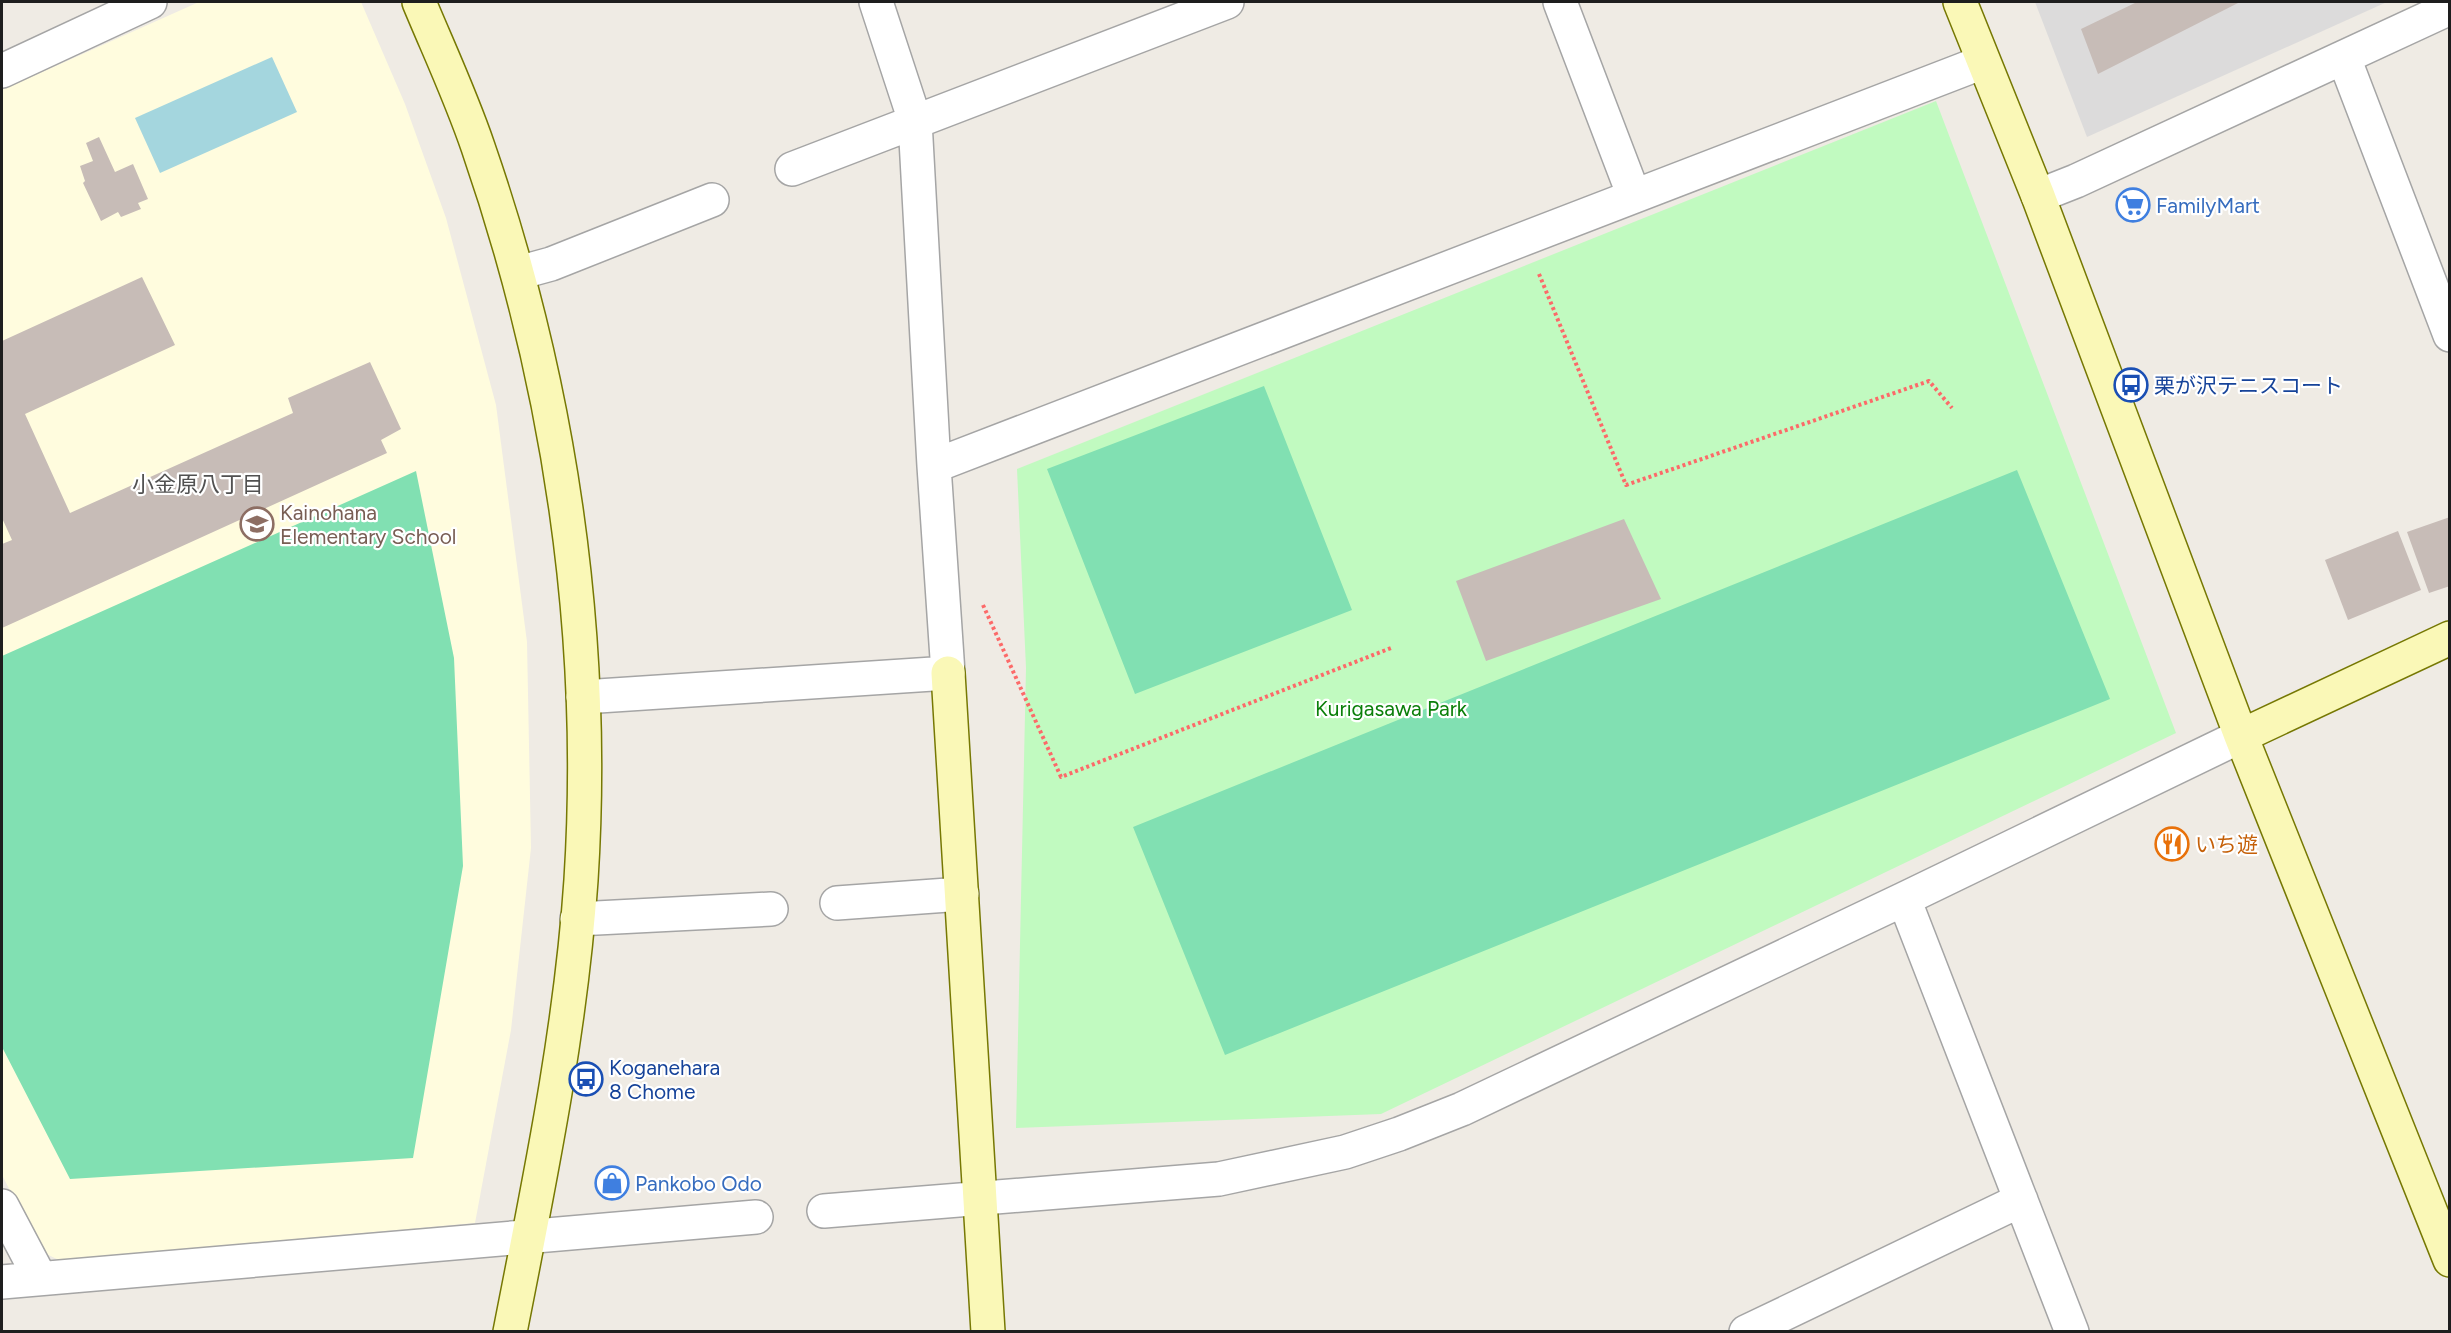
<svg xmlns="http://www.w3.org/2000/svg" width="2451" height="1333" font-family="Figtree,'Noto Sans JP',sans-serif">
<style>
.residential{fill:#dcdbdb}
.education{fill:#fffcde}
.park{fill:#c1fac0}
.pitch{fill:#81e0b2}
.water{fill:#a4d6de}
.building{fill:#c7bcb7}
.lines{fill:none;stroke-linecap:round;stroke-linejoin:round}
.street-casing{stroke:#a5a5a5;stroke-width:36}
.secondary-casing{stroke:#767803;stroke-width:36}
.path{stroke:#fc6a69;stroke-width:4;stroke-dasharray:3 3;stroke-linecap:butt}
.street{stroke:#fff;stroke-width:33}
.secondary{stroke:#faf8b7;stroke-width:33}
.labels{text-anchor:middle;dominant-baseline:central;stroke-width:4.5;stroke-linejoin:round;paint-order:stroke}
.shop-label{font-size:21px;fill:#366cbe;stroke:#fff;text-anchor:start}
.transit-label{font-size:21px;fill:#164399;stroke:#fff;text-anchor:start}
.education-label{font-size:21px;fill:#785e54;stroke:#fff;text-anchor:start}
.park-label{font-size:21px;fill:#0b7f0a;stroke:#fff}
.food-label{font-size:21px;fill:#c56008;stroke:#fff;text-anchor:start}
.neighbourhood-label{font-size:22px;fill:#515151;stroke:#fff}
</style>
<rect width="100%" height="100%" fill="#efebe4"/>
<!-- residential -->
<path class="residential" d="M2035 2H2387L2087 137Z"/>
<!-- education -->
<path class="education" d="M199 2H361L405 104 446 218 496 405 527 642 531 848 511 1030 475 1223 59 1260 42 1252 2 1175V90Z"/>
<!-- park -->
<path class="park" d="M1936 101 2176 733 1381 1114 1016 1128 1026 668 1017 469Z"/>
<!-- pitch -->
<path class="pitch" d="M1264 386 1352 610 1135 694 1047 469Z
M2017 470 2110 699 1225 1055 1133 827Z
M416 471 454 658 463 866 413 1158 70 1179 2 1047V656Z"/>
<!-- water -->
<path class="water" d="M272 57 297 112 160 173 135 118Z"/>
<!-- building -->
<path class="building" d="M2137 2H2240L2098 74 2081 29Z
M99 137 115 172 133 164 148 199 138 203 141 209 121 217 118 212 101 221 83 183 85 181 80 166 93 161 86 143Z
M142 277 175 345 25 414 70 513 293 413 288 398 370 362 401 429 381 440 387 453 2 628V544L12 540 2 518V341Z
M2450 517V586L2429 593 2407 532Z
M1624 519 1661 599 1486 661 1456 581Z
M2398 531 2421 590 2348 620 2325 560Z"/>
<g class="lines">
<!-- street casing -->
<g class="street-casing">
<path id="street" d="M876 2 915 121 934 466
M1560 2 1634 196
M2344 58 2450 335
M2 71 150 2
M792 169 1227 2
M2038 196 2076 181 2450 8
M518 273 551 264 712 200
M583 697 948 673 934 466 1983 62
M1904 899 2072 1332
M837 903 962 894
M577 919 771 909
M2 1206 40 1278
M824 1211 1219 1179 1345 1152 1399 1134 1462 1109 1904 899 2241 736
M2 1282 756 1217
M1746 1332 2021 1200"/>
</g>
<!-- secondary casing -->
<g class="secondary-casing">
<path id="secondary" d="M419 2C439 50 461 97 478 147 559 381 597 632 581 880 571 1031 539 1183 510 1332
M1960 2 2038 196 2241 736 2450 1260
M948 673 988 1332
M2241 736 2450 638"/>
</g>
<!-- path -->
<path class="path" d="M1539 274 1626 485 1929 381 1952 408
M983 605 1061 777 1391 648"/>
<!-- street -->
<use href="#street" class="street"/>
<!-- secondary -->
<use href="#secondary" class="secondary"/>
</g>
<!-- icons -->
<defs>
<g id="supermarket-ring" transform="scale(1.725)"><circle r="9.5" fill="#fff" stroke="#3f7fe0" stroke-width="1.5"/><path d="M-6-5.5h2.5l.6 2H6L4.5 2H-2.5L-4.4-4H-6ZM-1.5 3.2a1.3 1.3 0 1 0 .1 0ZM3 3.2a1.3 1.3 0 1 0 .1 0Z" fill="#3f7fe0"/></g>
<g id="bus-ring" transform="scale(1.725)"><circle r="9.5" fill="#fff" stroke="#1a4fb4" stroke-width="1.5"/><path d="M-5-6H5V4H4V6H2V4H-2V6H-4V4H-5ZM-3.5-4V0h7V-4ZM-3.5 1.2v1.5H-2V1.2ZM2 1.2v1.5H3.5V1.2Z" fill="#1a4fb4"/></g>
<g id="school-ring" transform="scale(1.725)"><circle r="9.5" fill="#fff" stroke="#8d6e63" stroke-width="1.5"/><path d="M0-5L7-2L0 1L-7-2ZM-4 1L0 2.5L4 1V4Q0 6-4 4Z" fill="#8d6e63"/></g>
<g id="restaurant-ring" transform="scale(1.725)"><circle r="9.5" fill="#fff" stroke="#e8710a" stroke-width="1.5"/><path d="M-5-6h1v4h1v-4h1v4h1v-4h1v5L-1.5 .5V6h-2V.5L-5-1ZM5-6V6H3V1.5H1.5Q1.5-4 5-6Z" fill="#e8710a"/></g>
<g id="shop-ring" transform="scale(1.725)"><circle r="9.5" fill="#fff" stroke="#3f7fe0" stroke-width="1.5"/><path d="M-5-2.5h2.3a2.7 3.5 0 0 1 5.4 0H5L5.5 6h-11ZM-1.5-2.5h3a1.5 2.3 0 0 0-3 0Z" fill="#3f7fe0"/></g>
</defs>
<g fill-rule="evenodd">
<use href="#supermarket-ring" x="2133" y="205"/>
<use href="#bus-ring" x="2131" y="385"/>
<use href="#school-ring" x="257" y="524"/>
<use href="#restaurant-ring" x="2172" y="844"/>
<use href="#bus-ring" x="586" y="1079"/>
<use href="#shop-ring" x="612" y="1183"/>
</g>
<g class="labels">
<!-- shop labels -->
<g class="shop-label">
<text x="2156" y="205">FamilyMart</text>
<text x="635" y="1183">Pankobo Odo</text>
</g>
<!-- transit labels -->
<g class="transit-label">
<text x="2154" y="385">栗が沢テニスコート</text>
<text x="609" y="1067">Koganehara<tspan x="609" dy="24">8 Chome</tspan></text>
</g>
<!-- education labels -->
<g class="education-label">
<text x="280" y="512">Kainohana<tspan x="280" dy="24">Elementary School</tspan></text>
</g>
<!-- park labels -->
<g class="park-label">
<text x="1391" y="708">Kurigasawa Park</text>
</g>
<!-- food labels -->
<g class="food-label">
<text x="2195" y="844">いち遊</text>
</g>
<!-- neighbourhood labels -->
<g class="neighbourhood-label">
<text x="198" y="484">小金原八丁目</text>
</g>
</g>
<!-- border -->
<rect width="2451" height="1333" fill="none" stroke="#1e1e1e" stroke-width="6"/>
</svg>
